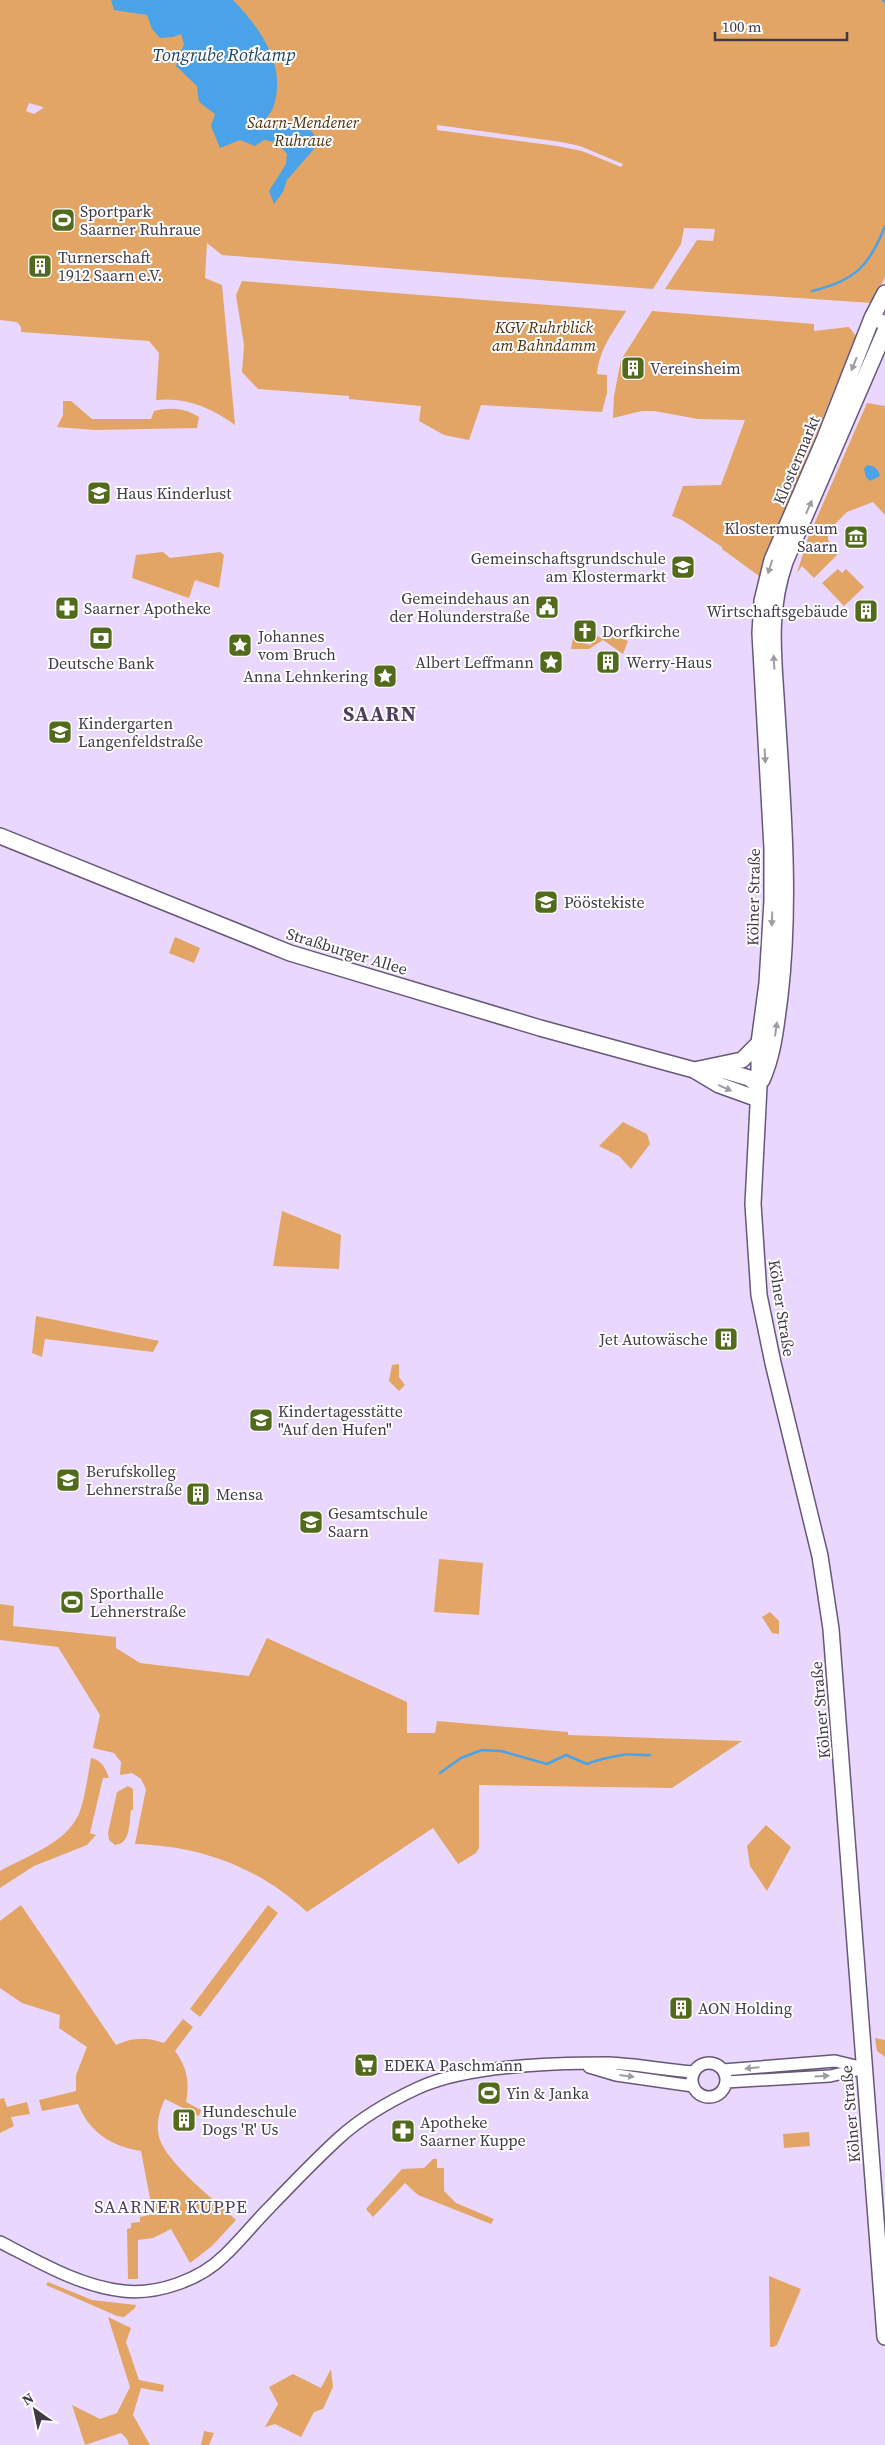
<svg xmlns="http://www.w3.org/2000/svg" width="885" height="2445" font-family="'Source Serif 4',serif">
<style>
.green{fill:#e2a565;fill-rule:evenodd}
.water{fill:#4aa2e8}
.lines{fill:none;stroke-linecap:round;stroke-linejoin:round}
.stream{stroke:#4aa2e8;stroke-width:2.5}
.tertiary-casing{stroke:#675879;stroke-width:14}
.secondary-casing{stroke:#675879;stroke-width:16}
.primary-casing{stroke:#675879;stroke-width:18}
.tertiary{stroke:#fff;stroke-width:11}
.secondary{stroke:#fff;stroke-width:14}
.primary{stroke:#fff;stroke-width:15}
.oneway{fill:#a09ca4}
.labels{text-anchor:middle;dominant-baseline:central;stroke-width:4;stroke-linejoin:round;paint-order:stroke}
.park-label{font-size:16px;font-style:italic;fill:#4d2f0b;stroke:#fff}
.poi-label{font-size:16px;fill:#403948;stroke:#fff;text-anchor:start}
.street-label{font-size:16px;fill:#403948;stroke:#fff}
.water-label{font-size:18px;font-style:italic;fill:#1e4260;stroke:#fff}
.neighbourhood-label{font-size:18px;letter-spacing:1px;fill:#4d3e5e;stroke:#fff}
.district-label{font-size:21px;font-weight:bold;letter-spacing:1px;fill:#4d3e5e;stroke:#fff}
</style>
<rect width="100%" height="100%" fill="#e9d7fe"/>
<!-- green -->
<path class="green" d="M0 0H885V277L872 303 665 289 697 240 713 241 715 229 684 228 681 244 653 289 222 255 207 243 205 278 222 285 235 425C210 407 186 397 156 400L159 353 149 341 21 332V327L17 322 0 320ZM29 103 43 107V108L34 114 26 111ZM437 125 561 142 580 146 623 164 621 167 582 151 557 146 437 130Z
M242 281 626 311C614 331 599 349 597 374L607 375V393L602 412 481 405 469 440 444 435 419 421 421 406 349 399V396L258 389 242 372 244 345 236 295Z
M652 311 814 324V331L849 327 856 336 759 576 722 549V547L682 520 672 516 683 486 721 485 745 420 698 419 654 411H642L613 418 614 396 621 360Z
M63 401H71L92 419H151L154 411C171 407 184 408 199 417L197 428 95 430 57 427 63 415Z
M867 403 885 406V515L873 502 847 512 828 531V540L840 552 814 578 802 566 797 573 808 538Z
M163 552 170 558 220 552 224 555 219 588 195 580 189 598 132 578 136 555Z
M838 569 842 573 846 569 864 587 844 606 822 583Z
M574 632 581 633 579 642 591 645 594 635 605 639 607 633 628 641 623 654 603 640 589 649H571Z
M175 937 200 948 194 963 169 953Z
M623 1122 647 1134 650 1144 631 1169 619 1156 599 1146Z
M282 1211 341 1235 339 1269 273 1266Z
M36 1316 159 1341 153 1352 45 1339 42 1357 32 1353Z
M399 1364V1377L405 1385 399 1391 389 1381 392 1365Z
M439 1559 483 1563 479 1615 434 1612Z
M0 1604 14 1606 13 1626 116 1637V1648L140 1663 249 1676 267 1638 407 1702V1733H435L437 1721 568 1732V1735L742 1741 672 1788 479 1785V1848L476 1853 458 1864 433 1828 307 1912C258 1867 201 1846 135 1844L146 1789 141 1779 132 1773 120 1775 121 1762 114 1753 93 1748 100 1715 58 1647 0 1640Z
M770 1612 779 1621V1634L772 1633 762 1617Z
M91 1758C103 1761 105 1768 109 1778H103L90 1833 96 1835 87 1845 34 1866 0 1888V1871C28 1855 71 1842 81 1808 86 1792 88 1774 91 1758Z
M128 1786 133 1789V1810H131C129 1822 131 1844 115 1845L109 1840 108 1833 117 1792Z
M766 1825 791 1847 767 1891 750 1866 747 1846Z
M21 1905 116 2045C133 2037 146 2037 164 2043L183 2019 193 2027 175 2051C187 2067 190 2082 186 2102L201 2110 199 2116 165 2099C159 2111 156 2124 159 2137 166 2163 216 2201 236 2220L212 2246 190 2263 171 2229 153 2238 138 2240V2279H128L127 2229 131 2228V2223L140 2222V2217L153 2214 141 2151C111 2146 90 2133 78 2104L42 2111 39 2100 76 2091V2075L87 2047 59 2028 60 2015 22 2003 0 1988V1921Z
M268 1905 278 1913 200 2017 190 2009Z
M875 2038 885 2040V2057L877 2051Z
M4 2098 7 2107 27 2102 30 2114 11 2117 14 2126 0 2133V2099Z
M809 2132 810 2146 784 2148 783 2134Z
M433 2159H437V2168H444V2191L456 2203 494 2219 491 2224 418 2195 405 2183 373 2217 366 2209 402 2169 424 2168Z
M769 2276 801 2289 777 2345 773 2347H770Z
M48 2282 92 2300 136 2305 135 2308 124 2317 117 2316 46 2285Z
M108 2317 131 2328 126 2342 139 2380 164 2385 163 2392 141 2388 133 2415 150 2445H129L127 2439 121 2433 85 2445 72 2405 100 2419 117 2413 130 2387Z
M331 2369 333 2387 323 2409 314 2412 301 2437 275 2424 265 2427 278 2404 269 2387 293 2374 321 2388Z
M204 2431 214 2433 209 2445H201Z"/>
<!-- water -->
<path class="water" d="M111 0H233C260 28 288 66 273 108 270 115 263 121 259 127L273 128 307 126 320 142 287 180 283 192 274 204 269 191 286 164 287 154 276 142 264 140 255 146 240 140 220 148 211 126 215 114 199 102 197 86 176 66 184 44 181 34 173 37 160 38 152 29 147 15 114 10Z
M867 465C875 466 878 469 880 476L870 481 866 477 864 469Z"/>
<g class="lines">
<!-- stream -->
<path class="stream" d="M883 0 885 2
M812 291C854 281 869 267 885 226
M440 1773 461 1758 482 1750 501 1751 547 1764 566 1755 587 1764C599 1759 610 1757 622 1755 629 1753 642 1756 650 1755"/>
<!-- tertiary casing -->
<g class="tertiary-casing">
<path id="tertiary" d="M692 2080a17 17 0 1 1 34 0a17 17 0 1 1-34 0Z
M589 2067 616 2075 693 2086
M723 2070 835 2061 864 2068
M726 2082 830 2076 861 2069
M0 2242C39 2262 79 2286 123 2291 157 2295 200 2280 224 2256 240 2241 254 2223 270 2207 292 2184 315 2160 339 2138 362 2117 390 2101 418 2088 467 2065 554 2063 608 2063 636 2064 665 2070 694 2072"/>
</g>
<!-- secondary casing -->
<g class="secondary-casing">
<path id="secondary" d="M872 318 885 323"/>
</g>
<!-- primary casing -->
<g class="primary-casing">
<path id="primary" d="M885 293 872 318 824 440 772 560 762 601 760 633 772 848V901L767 983 759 1043V1086L753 1204 759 1295 773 1363 820 1556 831 1629 885 2337
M0 836 290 953 540 1028 694 1070 719 1085 758 1099
M715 1068 749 1078 759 1086
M694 1070 742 1060 759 1043
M762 1080C774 1053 776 1025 780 996 791 901 783 806 777 712 774 658 767 614 785 562L885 331"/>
</g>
<!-- tertiary -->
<use href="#tertiary" class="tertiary"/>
<!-- secondary -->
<use href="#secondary" class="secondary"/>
<!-- primary -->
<use href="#primary" class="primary"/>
</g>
<!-- one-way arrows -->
<defs><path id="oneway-solid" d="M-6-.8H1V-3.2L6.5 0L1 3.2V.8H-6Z" transform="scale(1.25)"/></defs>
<g class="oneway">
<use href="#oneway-solid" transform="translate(854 364) rotate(112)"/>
<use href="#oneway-solid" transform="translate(809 507) rotate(-66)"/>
<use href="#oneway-solid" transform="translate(770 567) rotate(107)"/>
<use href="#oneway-solid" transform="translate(774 662) rotate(-93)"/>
<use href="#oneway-solid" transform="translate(765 756) rotate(87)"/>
<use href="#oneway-solid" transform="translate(772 919) rotate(92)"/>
<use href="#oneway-solid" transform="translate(776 1029) rotate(-82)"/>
<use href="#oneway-solid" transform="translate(725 1088) rotate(24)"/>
<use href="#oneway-solid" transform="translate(752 2068) rotate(175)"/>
<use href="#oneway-solid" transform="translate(627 2076) rotate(7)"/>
<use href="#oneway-solid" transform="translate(822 2076) rotate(-4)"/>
</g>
<!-- icons -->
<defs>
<g id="stadium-square" transform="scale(1.25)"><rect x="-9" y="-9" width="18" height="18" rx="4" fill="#516a1c" stroke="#fff"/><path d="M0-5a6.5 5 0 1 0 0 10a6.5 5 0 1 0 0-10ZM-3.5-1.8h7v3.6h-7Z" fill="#fff"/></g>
<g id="building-square" transform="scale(1.25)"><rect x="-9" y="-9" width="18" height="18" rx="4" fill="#516a1c" stroke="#fff"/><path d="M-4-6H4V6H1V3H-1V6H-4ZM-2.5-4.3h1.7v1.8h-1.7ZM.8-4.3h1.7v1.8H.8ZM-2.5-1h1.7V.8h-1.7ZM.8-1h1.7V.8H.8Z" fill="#fff"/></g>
<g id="school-square" transform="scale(1.25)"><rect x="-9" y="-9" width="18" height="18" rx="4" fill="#516a1c" stroke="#fff"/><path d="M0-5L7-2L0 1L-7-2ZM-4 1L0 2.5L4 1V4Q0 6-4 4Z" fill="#fff"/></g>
<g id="museum-square" transform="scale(1.25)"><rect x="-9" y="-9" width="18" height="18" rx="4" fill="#516a1c" stroke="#fff"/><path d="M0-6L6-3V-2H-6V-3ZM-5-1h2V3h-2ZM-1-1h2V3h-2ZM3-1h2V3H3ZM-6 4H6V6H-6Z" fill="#fff"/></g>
<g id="civic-square" transform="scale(1.25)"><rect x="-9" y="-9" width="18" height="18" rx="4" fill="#516a1c" stroke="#fff"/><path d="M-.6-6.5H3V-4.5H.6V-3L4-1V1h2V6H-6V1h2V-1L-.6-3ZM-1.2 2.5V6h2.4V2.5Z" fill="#fff"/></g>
<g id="pharmacy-square" transform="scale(1.25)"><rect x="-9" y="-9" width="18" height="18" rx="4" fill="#516a1c" stroke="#fff"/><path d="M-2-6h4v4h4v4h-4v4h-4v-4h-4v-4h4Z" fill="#fff"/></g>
<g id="church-square" transform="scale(1.25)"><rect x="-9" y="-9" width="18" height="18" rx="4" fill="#516a1c" stroke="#fff"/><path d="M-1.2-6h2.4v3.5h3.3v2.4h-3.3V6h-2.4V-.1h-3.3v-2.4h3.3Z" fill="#fff"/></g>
<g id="bank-square" transform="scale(1.25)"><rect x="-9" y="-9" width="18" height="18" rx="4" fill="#516a1c" stroke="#fff"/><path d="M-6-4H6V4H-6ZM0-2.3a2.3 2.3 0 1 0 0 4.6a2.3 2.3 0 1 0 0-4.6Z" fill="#fff"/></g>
<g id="sight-square" transform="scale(1.25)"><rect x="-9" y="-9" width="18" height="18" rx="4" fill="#516a1c" stroke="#fff"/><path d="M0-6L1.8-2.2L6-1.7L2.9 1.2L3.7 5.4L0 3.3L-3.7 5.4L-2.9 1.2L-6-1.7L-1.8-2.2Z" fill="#fff"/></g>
<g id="supermarket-square" transform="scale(1.25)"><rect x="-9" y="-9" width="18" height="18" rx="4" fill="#516a1c" stroke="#fff"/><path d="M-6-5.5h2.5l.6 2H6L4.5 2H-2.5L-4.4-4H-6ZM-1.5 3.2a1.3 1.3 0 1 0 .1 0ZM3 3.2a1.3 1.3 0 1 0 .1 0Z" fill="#fff"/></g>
</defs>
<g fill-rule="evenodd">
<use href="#stadium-square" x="63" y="220"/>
<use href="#building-square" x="40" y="266"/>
<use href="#building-square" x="633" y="368"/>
<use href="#school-square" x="99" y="493"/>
<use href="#museum-square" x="856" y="537"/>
<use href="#school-square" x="683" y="567"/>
<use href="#civic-square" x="547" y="607"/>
<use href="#pharmacy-square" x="67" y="608"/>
<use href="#building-square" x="866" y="611"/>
<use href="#church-square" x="585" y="631"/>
<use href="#bank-square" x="101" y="638"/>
<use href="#sight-square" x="240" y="645"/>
<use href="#sight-square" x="551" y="662"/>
<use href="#building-square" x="608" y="662"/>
<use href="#sight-square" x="385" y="676"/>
<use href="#school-square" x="60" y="732"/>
<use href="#school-square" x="546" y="902"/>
<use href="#building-square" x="726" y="1339"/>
<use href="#school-square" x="261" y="1420"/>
<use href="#school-square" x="68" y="1480"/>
<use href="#building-square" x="198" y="1494"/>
<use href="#school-square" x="311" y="1522"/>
<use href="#stadium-square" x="72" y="1602"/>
<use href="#building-square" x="681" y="2008"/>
<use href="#supermarket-square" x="366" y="2065"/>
<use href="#stadium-square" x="489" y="2093"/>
<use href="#building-square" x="184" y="2120"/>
<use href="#pharmacy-square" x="403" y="2131"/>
</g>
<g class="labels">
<!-- park labels -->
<g class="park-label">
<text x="303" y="122">Saarn-Mendener<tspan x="303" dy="18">Ruhraue</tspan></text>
<text x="544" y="327">KGV Ruhrblick<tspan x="544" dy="18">am Bahndamm</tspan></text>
</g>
<!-- poi labels -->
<g class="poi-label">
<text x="80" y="211">Sportpark<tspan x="80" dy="18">Saarner Ruhraue</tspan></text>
<text x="58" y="257">Turnerschaft<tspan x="58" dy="18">1912 Saarn e.V.</tspan></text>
<text x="650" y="368">Vereinsheim</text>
<text x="116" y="493">Haus Kinderlust</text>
<text x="838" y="528" text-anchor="end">Klostermuseum<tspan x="838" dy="18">Saarn</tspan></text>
<text x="666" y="558" text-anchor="end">Gemeinschaftsgrundschule<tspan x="666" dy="18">am Klostermarkt</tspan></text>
<text x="530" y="598" text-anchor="end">Gemeindehaus an<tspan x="530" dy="18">der Holunderstraße</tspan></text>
<text x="84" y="608">Saarner Apotheke</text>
<text x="848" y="611" text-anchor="end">Wirtschaftsgebäude</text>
<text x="602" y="631">Dorfkirche</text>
<text x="258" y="636">Johannes<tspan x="258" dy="18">vom Bruch</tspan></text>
<text x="534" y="662" text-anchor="end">Albert Leffmann</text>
<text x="626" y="662">Werry-Haus</text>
<text x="101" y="663" text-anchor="middle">Deutsche Bank</text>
<text x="368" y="676" text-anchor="end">Anna Lehnkering</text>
<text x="78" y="723">Kindergarten<tspan x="78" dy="18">Langenfeldstraße</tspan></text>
<text x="564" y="902">Pööstekiste</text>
<text x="708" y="1339" text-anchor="end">Jet Autowäsche</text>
<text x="278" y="1411">Kindertagesstätte<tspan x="278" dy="18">"Auf den Hufen"</tspan></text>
<text x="86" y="1471">Berufskolleg<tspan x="86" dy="18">Lehnerstraße</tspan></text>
<text x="216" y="1494">Mensa</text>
<text x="328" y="1513">Gesamtschule<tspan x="328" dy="18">Saarn</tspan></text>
<text x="90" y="1593">Sporthalle<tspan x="90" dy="18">Lehnerstraße</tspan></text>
<text x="698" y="2008">AON Holding</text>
<text x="384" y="2065">EDEKA Paschmann</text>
<text x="506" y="2093">Yin &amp; Janka</text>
<text x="202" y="2111">Hundeschule<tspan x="202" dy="18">Dogs 'R' Us</tspan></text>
<text x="420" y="2122">Apotheke<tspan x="420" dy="18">Saarner Kuppe</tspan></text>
</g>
<!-- street labels -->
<g class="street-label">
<text transform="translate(796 460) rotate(-67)">Klostermarkt</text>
<text transform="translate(753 897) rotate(-89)">Kölner Straße</text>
<text transform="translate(347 951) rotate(17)">Straßburger Allee</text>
<text transform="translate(782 1308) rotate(81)">Kölner Straße</text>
<text transform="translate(820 1710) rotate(-95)">Kölner Straße</text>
<text transform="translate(850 2114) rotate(-95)">Kölner Straße</text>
</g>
<!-- water labels -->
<g class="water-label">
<text x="224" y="54">Tongrube Rotkamp</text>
</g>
<!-- neighbourhood labels -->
<g class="neighbourhood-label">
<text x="171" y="2206">SAARNER KUPPE</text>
</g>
<!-- district labels -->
<g class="district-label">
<text x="380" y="713">SAARN</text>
</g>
</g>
<!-- north arrow -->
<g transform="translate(35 2410) rotate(327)" stroke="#ffffff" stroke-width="4" paint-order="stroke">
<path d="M0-4L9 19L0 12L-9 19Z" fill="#403948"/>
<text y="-8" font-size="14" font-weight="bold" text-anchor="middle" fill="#403948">N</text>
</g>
<!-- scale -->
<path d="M715 32v8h132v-8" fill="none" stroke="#403948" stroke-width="2.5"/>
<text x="722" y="32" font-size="15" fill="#403948" stroke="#ffffff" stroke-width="4" paint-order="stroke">100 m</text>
</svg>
